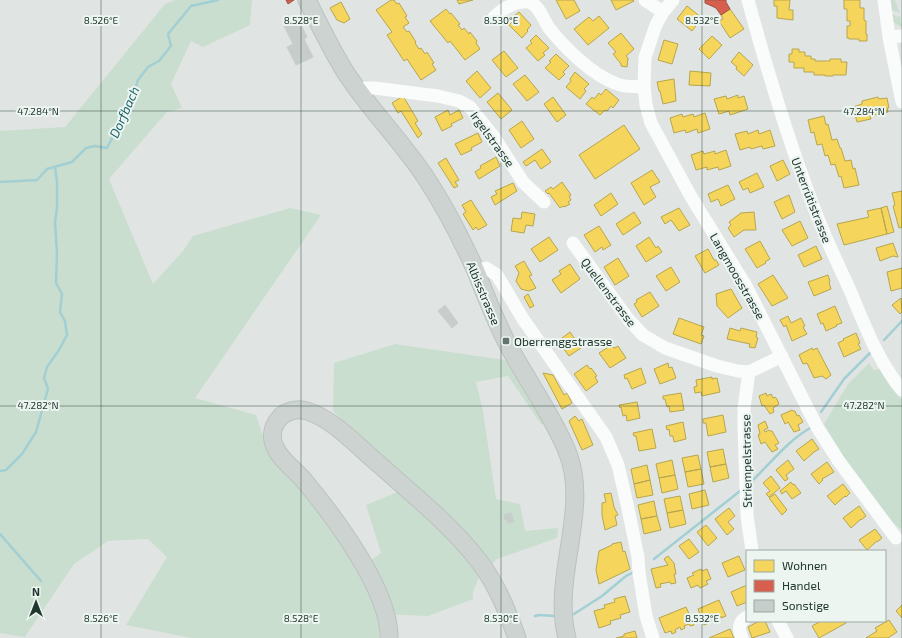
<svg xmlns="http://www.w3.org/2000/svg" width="902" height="638" font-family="'Exo 2',sans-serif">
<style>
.green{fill:#c9decf}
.homes{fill:#f6d55c;stroke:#b6a64e}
.shops{fill:#d6604d;stroke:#9f5444}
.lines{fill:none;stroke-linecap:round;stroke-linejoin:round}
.stream{stroke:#a2cfd3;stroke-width:2.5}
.building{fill:#c7cdca;stroke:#c9cecc}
.major-casing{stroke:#bbc2bf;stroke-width:19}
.minor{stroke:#fafbfb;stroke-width:13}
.major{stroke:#ccd3d1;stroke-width:17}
.ticks{fill:none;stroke:#20372f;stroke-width:1;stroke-opacity:0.45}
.poi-dot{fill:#63746e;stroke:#edf5f1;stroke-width:1.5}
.labels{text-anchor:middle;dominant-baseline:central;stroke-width:4;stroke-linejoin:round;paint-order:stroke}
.street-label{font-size:12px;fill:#20372f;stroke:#edf5f1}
.poi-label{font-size:12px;fill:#20372f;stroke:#edf5f1;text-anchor:start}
.water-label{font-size:13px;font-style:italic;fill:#1e666f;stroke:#edf5f1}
.ticks-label{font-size:10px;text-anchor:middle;fill:#20372f;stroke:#edf5f1;stroke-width:4;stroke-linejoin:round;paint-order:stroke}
</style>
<rect width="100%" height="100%" fill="#e0e5e3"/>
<!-- green -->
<path class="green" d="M176 0H252L250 25 203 47 191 41 171 84 182 108 167 112 109 179 153 284 183 251 193 236 290 208 321 215 195 398 256 415 268 451 301 485 360 568 381 553 366 505 412 486 333 411 334 363 395 344 511 361 548 424H541L508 376 476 382 483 411 496 499 520 504 525 531 558 528 557 538 497 559 479 577 473 592V599L428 616 379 614V638H191L126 625 167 557 148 539 108 541 74 564 25 637 0 633V131L65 127 165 4Z
M888 0H895L900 13 889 9Z
M890 14H893L897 17 900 16 902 27 893 22Z
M869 363 874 370 880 369 891 388 902 400V529L899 528 892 521 847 462 824 424 848 384Z"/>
<!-- homes -->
<path class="homes" d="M391 0H394L397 4 399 3 407 16 405 17 409 23 403 27 407 32 409 31 416 42 415 43 419 49 421 48 425 54 427 52 434 63 432 64 436 70 421 80 407 59 404 61 387 35 392 32 376 10Z
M457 0H473L459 4Z
M556 0H574L580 11 566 19Z
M611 0H633L634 1 616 10Z
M774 0H790L789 10H793V20L777 18V6H774Z
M844 0H860V8H864V20L866 21V34H867V41H859V39H849V38H847V26H850V21H847V9H844Z
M341 2 350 19 344 23 337 20 330 8Z
M687 6 702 18 692 31 677 19Z
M446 9 450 14 451 13 460 24 458 25 462 30 464 28 469 34 470 32 477 41 476 43 480 49 465 60 450 41 448 43 430 21Z
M730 9 744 29 730 38 719 21 723 19 721 15Z
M519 12 531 25 527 30 528 31 522 38 509 25 515 19 513 17Z
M599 16 609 28 588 45 574 29 589 17 593 21Z
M621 33 634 49 626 56 628 58 627 67 621 66V64L613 54 616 52 608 43Z
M536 35 549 48 543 53 545 55 538 61 526 48 532 43 530 41Z
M712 36 722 45 709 59 699 49Z
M664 40 678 44 672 64 658 60Z
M792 49H799V52H805V56H811V59H815V61H830V59H841V62H847L846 75H833V76H825V75H814V72H804V68H794V62H789V54H792Z
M504 51 518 68 506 77 492 60Z
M739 52 753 65 744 76 736 69 737 67 731 62Z
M556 54 569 66 563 72 565 74 559 80 545 68 551 62 549 61Z
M477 71 491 88 480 98 466 81Z
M690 71 711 73 710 86 689 85Z
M575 72 589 84 584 89 586 91 580 99 566 87 571 81 570 79Z
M525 75 539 92 527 101 513 84Z
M674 79 676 101 663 104 660 91H659L657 82Z
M606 89 619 100 613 108 611 106 607 111 605 110 600 115 586 104 592 97 594 99 599 93 601 95Z
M498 93 512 110 501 119 487 102Z
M738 95V98L744 96 748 109 730 115 729 111 719 114 714 99 726 96 727 99Z
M403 96 418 121 415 123 422 134 418 138 401 111 398 113 392 103Z
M553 97 566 115 557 122 544 104Z
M878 97 879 99 887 98 889 108H887L888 112 870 116 871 119 857 122 853 107 862 104V101Z
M448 110 450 115 459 110 463 118 451 124 452 126 442 131 435 117Z
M705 113 710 129 698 133 697 129 686 133 685 130 674 133 670 118 682 114 683 117 693 114 694 117Z
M824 116 826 125 828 124 832 140 837 139 840 148H841L845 161 851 160 853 169 855 168 859 185 844 188 841 176 839 177 835 164 831 165 828 155 825 156 822 144 817 145 814 132 811 133 808 120Z
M522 121 534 139 521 148 509 130Z
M624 125 640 149 595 179 579 155Z
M758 130 759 134 770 130 775 146 763 149 762 146 751 149 750 147 740 150 735 134 747 131 748 134Z
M478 133 482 142 471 148 472 150 461 155 455 144Z
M542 149 551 162 541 169 535 160 526 166 523 162Z
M726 150 731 166 719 170 718 167 707 170V167L696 170 691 155 703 151 704 154 715 151V154Z
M496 157 500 166 479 179 475 172 481 168 480 166Z
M446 158 459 180 455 182 458 186 454 188 438 163Z
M783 160 790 174 777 181 770 166Z
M652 170 660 182 650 187 656 197 644 205 631 183Z
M757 173 764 187 750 193 748 188 743 190 739 182Z
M562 182 571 195 569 196 571 200 568 202 570 204 564 207 563 206 560 208 549 193 548 194 545 191 551 187 553 189Z
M513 183 517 191 495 205 491 197 497 194 495 191Z
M728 185 735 199 721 206 718 199 711 202 708 194Z
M902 191V227L899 228 893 206 895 205 892 193Z
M611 193 618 204 601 216 594 205Z
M789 195 795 212 782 219 774 202Z
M471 200 487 225 478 230 476 227 473 230 463 214 466 212 462 205Z
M887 206 894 232 887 234 881 208Z
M679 208 690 225 679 231 671 220 665 224 661 217Z
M881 208 887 234 844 245 837 224 869 217 867 211Z
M522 212 535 214 533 226 526 225 524 233 511 231 513 218 521 219Z
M634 212 641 223 623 235 616 224Z
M754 212 756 230H744L734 237 728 228 731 225 729 222 741 213Z
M800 221 808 238 792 246 782 230Z
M599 226 611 245 603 250 602 247 595 252 584 235Z
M549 237 558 250 540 262 531 249Z
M649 237 656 248 658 246 662 252 646 262 636 246Z
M760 241 770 259 765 262 766 263 757 268 745 249Z
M893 243 898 257 893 256 880 261 876 248Z
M816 246 822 259 804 267 798 255Z
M708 249 714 260H716L719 265 705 273 695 256Z
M618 258 629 276 615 285 604 267Z
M524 261 532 275 529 276 536 288 529 291 521 289 516 281 519 273 515 266Z
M570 264 580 279 561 293 552 280 561 274 559 271Z
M671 267 680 282 666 291 656 276Z
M902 268V288L891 291 887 272Z
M773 275 788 298 772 306 758 284Z
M828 275 830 281 829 282 831 289 814 296 808 282Z
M731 289 742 308 728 318 717 306 716 294Z
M650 292 659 306 642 317 634 304 637 302 636 300Z
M528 294 534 306 530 308 524 297Z
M901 298 902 312 900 314 892 305Z
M835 306 842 323 836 325 837 326 826 331 823 323 821 324 817 314Z
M788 316 791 323 801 318 805 326 803 327 807 334 792 341 786 325 784 327 780 320Z
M679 318 704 327 701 335 704 336 701 344 673 334Z
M730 328 740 331 741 328 757 332 756 337 758 338 755 348 749 347 750 344 727 339Z
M570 332 581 348 569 356 558 341Z
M856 333 860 343 858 344 861 349 844 357 838 343 844 340 843 339Z
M610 346 615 348 618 346 626 358 610 368 599 353Z
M812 348 813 350 817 348 831 375 826 379 822 376 814 378 807 363 803 364 799 355Z
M668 363 669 368 672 367 676 378 660 384 654 369Z
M587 365 590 369 591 368 597 376 595 377 598 382 586 391 574 374Z
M641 368 646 383 632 389 627 378 625 379 624 375Z
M543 373 553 375 564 395 567 393 572 403 562 409Z
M712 377V379L717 378 720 392 702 396 701 392 695 393 694 387 697 386 696 380Z
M681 393 684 410 670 412 669 406 667 407 665 399H663V396Z
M766 393 767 396 771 394 773 398 775 397 777 399 779 404 773 408 774 412 770 414 764 405 762 406 759 396Z
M637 402 640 418 627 421 626 415 623 416 621 407 620 408 619 405Z
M792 410 793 411H795L797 416 799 415 803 422 798 425 800 430 794 432 788 422 785 424 781 415Z
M723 415 726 432 708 436 706 423H703V419Z
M575 416 579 421 582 419 593 445 582 450 569 421Z
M765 421 768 428 764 430 765 432 769 430 770 431H772L779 443 775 445 778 449 772 452 765 442 761 444 758 435 760 434 758 425Z
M683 422 686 439 674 442 673 436H670L669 429 667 430 666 426Z
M652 429 656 448 639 451 636 436H634L633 433Z
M812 439 819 449 814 452 804 461 796 451Z
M723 449 726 464 710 467 707 452Z
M698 455 701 469 685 472 682 458Z
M672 460 675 475 659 478 656 464Z
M788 460 794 469 786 475 788 479 785 481 776 470Z
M827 462 834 472 822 479 823 480 819 484 811 474Z
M726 464 729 478 713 482 710 467Z
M647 465 650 480 634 484 631 469Z
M701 469 704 484 688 487 685 472Z
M675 475 678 489 662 493 659 478Z
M771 476 780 488 769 497 766 494 770 491 763 483Z
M650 480 653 495 637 498 634 484Z
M791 482 793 485 794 484 801 493 792 499 786 491 782 494 780 491Z
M843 484 850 493 846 497 845 496 835 505 827 496Z
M705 490 709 505 692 509 689 494Z
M611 493 614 507 618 515 615 516 617 525 605 530 602 515V503L606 502 604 494Z
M775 494 787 510 782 515 769 498Z
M680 496 683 510 667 513 664 499Z
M654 501 657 516 641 519 638 505Z
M859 506 866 516 861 520V519L851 528 843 518Z
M729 508 735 516 728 522 734 529 727 535 715 519Z
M683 510 686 524 670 528 667 513Z
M657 516 661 530 644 534 641 519Z
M706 525 717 538 708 546 697 532Z
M875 529 882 538 877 542V541L867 550 859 540Z
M689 539 699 552 689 559 679 546Z
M621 542 623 552 625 551 630 569 599 584 596 570 599 551 612 545V544Z
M668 556 674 563 676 574H674L676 583 671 584 670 582 660 584 661 587 656 588 651 569 668 565 664 559Z
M739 556 745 570 728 577 722 563Z
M701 569 702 571 707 569 711 579 706 581 708 584 700 588 698 585 691 588 687 578 694 575 692 573Z
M747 585V602L737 606 731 592Z
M625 596 630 612 620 615 621 618 610 621 611 624 599 628 594 611 605 608 604 605 615 602 614 599Z
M719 600 726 616 721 618V616L708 621 709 623 704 625 698 609Z
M902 605V618L896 611Z
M686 607 694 625 690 626 689 624 684 626 685 628 681 630 680 627 675 630 676 632 672 634 671 631 665 633 659 618Z
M889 620 897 632 888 638H866L877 631 875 628Z
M759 621H765L770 632 752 638 748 627Z
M821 621H845L846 623 819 638 812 626Z
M730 629 734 638H709Z
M635 631 637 638H616L624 636V634Z"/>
<!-- shops -->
<path class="shops" d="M286 0H294L288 4Z
M705 0H726V2L730 9 721 15 716 8 705 3Z"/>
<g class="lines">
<!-- stream -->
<path class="stream" d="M0 182 37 180 47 169 72 162 86 148 95 146 107 148 126 111V101L134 92 138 80 148 67 159 61 171 46 168 34 191 6 218 0
M884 340 902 321
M821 412 844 379 871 352
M0 471 6 470 22 454 36 432 48 389 44 378 47 367 59 350 67 335 65 321 60 312 62 294 56 283 57 254 55 222 57 208V181L55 167
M752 481C771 463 788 440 812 427
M0 534 41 581
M654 559 740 491
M574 614 602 596 626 576 634 572
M535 616 539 615 555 616"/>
</g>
<!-- building -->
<path class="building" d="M298 19 307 37 304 39 313 57 296 65 287 47 293 44 284 26Z
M445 305 458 323 452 328 438 311Z
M511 513 514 522 508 523 507 519 505 520 504 515Z"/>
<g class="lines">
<!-- major casing -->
<g class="major-casing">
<path id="major" d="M307 0C319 24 330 47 344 70 368 108 401 140 426 178 445 207 461 238 475 269 485 293 494 318 506 341 525 378 551 412 567 451 591 509 551 577 567 638
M389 638C390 591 335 518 306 483 297 471 282 462 276 449 271 440 271 429 278 420 284 411 297 408 307 411 334 419 359 448 380 465 413 495 450 524 478 560 496 583 507 610 517 638"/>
</g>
<!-- minor -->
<path class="minor" d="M645 0 663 12
M673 0 663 12 656 25 645 57 644 86 646 105 651 123 690 195 746 286 817 427 838 460 896 538
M748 0C767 70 788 140 814 208 824 235 837 262 849 288 864 323 877 360 902 390
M884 0 889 37 902 102
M494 17C503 9 516 0 529 2 539 5 543 19 549 28 565 48 592 75 617 84 625 87 634 87 644 86
M889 37 902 36
M360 92 365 88H374L438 96 459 101 470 107 494 137 523 182 544 202
M573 243 628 319 643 335 665 348 717 366 738 371 749 372 782 356
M475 271 486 268 497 275 523 319 606 437 618 465 627 504 638 557 639 573 646 616 653 638
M749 372 744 408V427L747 515 752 551
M778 621 787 638
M742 638C738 629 738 622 747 617"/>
<!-- major -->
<use href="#major" class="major"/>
</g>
<!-- ticks -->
<path class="ticks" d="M101 0V638M301 0V638M501 0V638M702 0V638M902 0V638M0 111H902M0 406H902"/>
<!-- markers -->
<rect class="poi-dot" x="502" y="337" width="8" height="8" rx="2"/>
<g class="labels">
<!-- street labels -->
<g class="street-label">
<text transform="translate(493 139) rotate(54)">Irgelstrasse</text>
<text transform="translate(812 200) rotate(69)">Unterrütistrasse</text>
<text transform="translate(738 276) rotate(60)">Langmoosstrasse</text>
<text transform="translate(609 292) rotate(53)">Quellenstrasse</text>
<text transform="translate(484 293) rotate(67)">Albisstrasse</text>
<text transform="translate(746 461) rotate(-91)">Striempelstrasse</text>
</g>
<!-- poi labels -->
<g class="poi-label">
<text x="514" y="341">Oberrenggstrasse</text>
</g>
<!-- water labels -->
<g class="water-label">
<text transform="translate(124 112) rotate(-66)">Dorfbach</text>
</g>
</g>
<g class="ticks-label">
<text x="101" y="24">8.526°E</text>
<text x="301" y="24">8.528°E</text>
<text x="501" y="24">8.530°E</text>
<text x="702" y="24">8.532°E</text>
<text x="38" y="115">47.284°N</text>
<text x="864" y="115">47.284°N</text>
<text x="38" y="409">47.282°N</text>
<text x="864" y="409">47.282°N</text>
<text x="101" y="622">8.526°E</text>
<text x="301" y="622">8.528°E</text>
<text x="501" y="622">8.530°E</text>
<text x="702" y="622">8.532°E</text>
</g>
<!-- legend -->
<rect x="746" y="550" width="140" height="72" fill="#edf5f1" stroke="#9ba9a3"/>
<rect x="754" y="560" width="20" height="12" fill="#f6d55c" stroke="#9ba9a3"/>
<text x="782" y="570" font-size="12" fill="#20372f">Wohnen</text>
<rect x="754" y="580" width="20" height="12" fill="#d6604d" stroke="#9ba9a3"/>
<text x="782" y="590" font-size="12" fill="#20372f">Handel</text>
<rect x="754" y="600" width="20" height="12" fill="#c7cdca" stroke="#9ba9a3"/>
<text x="782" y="610" font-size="12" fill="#20372f">Sonstige</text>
<!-- north arrow -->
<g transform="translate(36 602)" stroke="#edf5f1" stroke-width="3" paint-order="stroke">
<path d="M0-3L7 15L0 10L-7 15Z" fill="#20372f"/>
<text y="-6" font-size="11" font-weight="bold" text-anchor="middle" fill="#20372f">N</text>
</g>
</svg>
